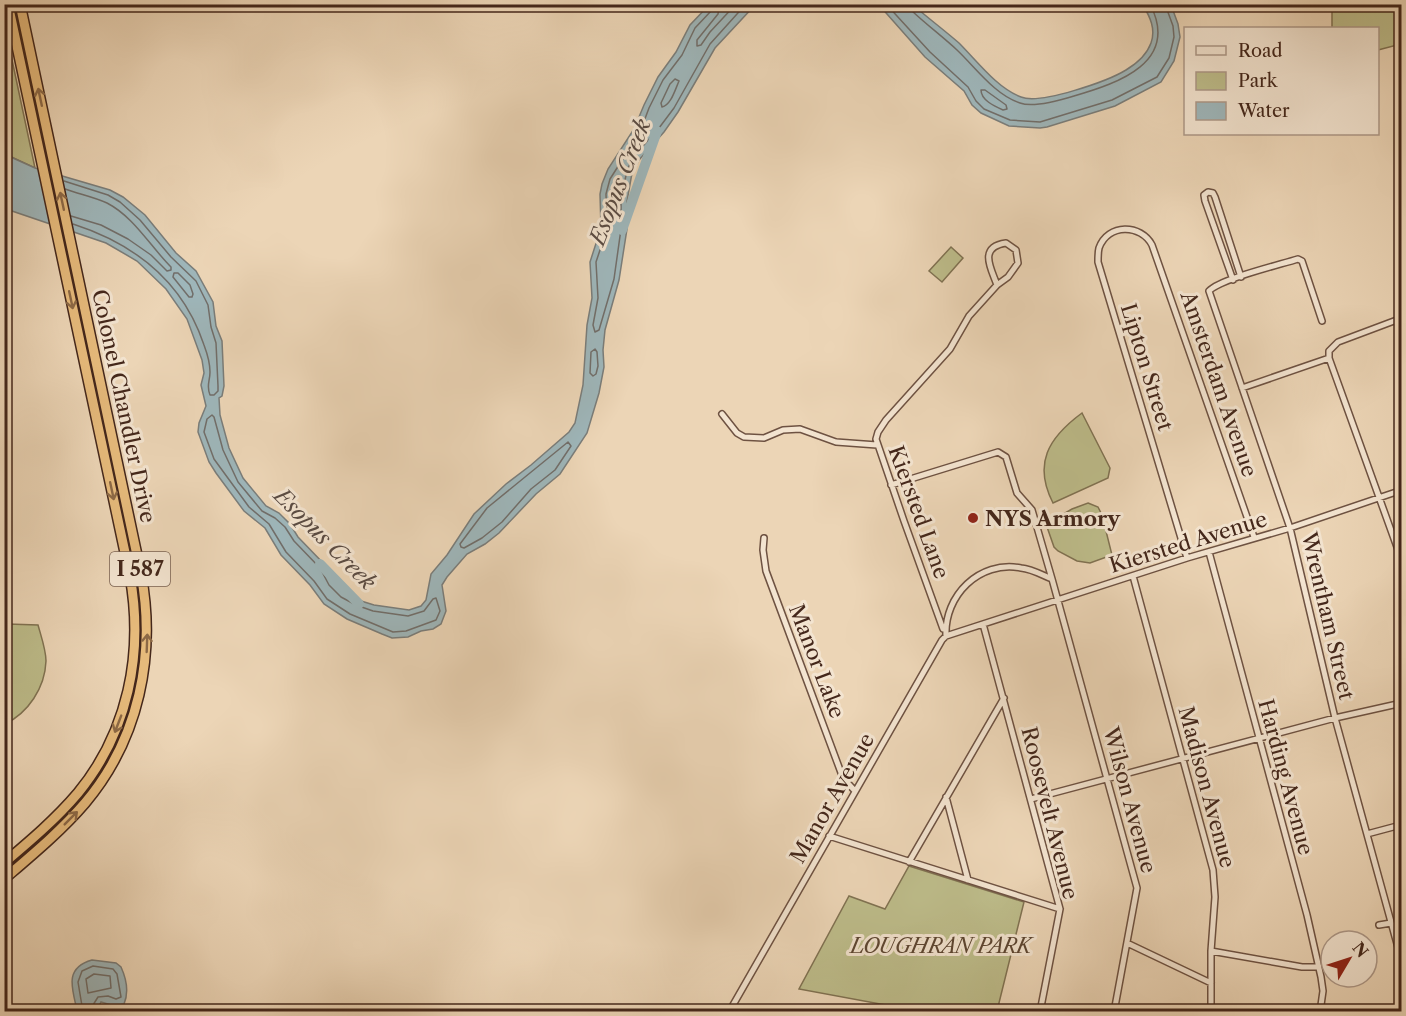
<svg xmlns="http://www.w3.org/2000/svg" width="1406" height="1016" font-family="'Libre Caslon Text',serif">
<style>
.green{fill:#bdbc8a;stroke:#807252;stroke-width:1.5}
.water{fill:#9eb6ba;stroke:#7a7d7a;stroke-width:1.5}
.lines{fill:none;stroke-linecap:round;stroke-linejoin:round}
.shore{stroke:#716e6a;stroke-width:1.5}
.river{stroke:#9eb6ba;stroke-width:10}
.minor-casing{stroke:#6e5242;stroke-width:8}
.trunk-casing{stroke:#44271b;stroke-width:12}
.minor{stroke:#f3e4d0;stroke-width:5}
.trunk{stroke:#e6ba7b;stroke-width:9}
.rail-casing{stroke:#44271b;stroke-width:4}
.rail{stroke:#f3e4d0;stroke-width:1.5;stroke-dasharray:4.5;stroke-linecap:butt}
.oneway{stroke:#8d6946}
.poi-dot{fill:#8f2418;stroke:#f3e4d0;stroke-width:2}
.labels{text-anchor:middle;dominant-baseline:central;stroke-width:6;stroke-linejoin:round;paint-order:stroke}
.shield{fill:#f3e4d0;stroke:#786051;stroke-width:1.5}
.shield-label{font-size:20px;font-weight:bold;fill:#44271b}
.street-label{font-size:21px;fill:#44271b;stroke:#f3e4d0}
.poi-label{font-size:21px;font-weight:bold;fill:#44271b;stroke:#f3e4d0;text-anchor:start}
.park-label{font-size:21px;font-style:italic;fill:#5c4531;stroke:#f3e4d0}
.water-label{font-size:22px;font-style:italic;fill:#5a4b43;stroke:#f3e4d0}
</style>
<rect width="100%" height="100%" fill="#ecd5b6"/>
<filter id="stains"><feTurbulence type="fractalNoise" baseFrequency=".00333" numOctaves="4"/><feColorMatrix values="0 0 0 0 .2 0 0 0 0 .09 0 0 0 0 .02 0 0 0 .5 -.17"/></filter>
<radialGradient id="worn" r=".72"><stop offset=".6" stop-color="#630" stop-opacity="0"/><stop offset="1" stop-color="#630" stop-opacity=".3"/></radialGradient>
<!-- green -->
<path class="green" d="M1332 5H1401V44L1378 50V28H1332Z
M5 27 35 168 5 154Z
M951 247 963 258 942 282 929 271Z
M1082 413 1110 468 1108 478 1053 503C1033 464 1048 438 1082 413Z
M1088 503 1098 507 1102 515 1112 555 1090 563 1077 561 1058 551 1054 547 1046 524 1072 509Z
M7 624 38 625C41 636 46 650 46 661 45 688 28 713 5 724L4 625Z
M909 866 1024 902 997 1011H918L799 989 849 896 885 909Z"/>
<!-- water -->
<path class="water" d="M709 5H755L715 48 678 112 664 132 639 160 632 173 627 201V229L619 280 605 330 603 350 604 367 599 393 587 433 560 474 536 494 499 533 485 544 467 554 447 577 442 585 446 611 441 624 433 629 421 631 408 637 392 638 382 634 347 619 324 604 310 585 281 555 265 528 244 511 216 473 209 462 198 432 199 423 206 406 201 385 204 373 202 360 187 319 166 289 137 261 106 243 12 211 5 206 4 154 35 168 110 190 123 197 145 215 176 253 196 271 213 302 216 326 222 341 224 386 222 396 219 398 220 415 229 448 243 478 266 506 279 513 290 524 298 537 325 565 330 576 338 586 358 600 374 605 409 610 421 606 426 600 431 574 447 555 474 514 506 484 531 465 569 432 575 423 583 385 587 325 592 298 590 262 601 228 600 194 602 184 608 169 634 129 644 105 658 77 676 52 690 25Z
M879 5H913C928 18 944 30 959 43 977 61 997 88 1021 97 1040 105 1108 81 1126 70 1136 64 1147 54 1151 43 1156 29 1150 17 1143 5H1171L1178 24 1180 37 1174 61 1161 82 1115 106 1047 127 1040 128 1009 126 981 113 972 105 964 91 925 57Z
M92 960 116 963 121 967C126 978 129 992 124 1004L114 1006 101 1002 99 1006 103 1010 117 1011 77 1010C72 988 64 968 92 960Z"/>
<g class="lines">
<!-- shore -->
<path class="shore" d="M713 4 712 10 695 28 682 55 663 80 649 108 640 132 610 179 606 194 607 229 596 262 598 298 593 325 595 332 599 330 614 279 621 229V201L627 170 634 156 659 128 674 108 710 44 746 4
M720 4 718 14 697 40V46L701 45 710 32 736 4
M886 4 930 52 968 87 976 101 984 109 1010 120 1040 122 1112 100 1157 77 1169 58 1174 37 1173 26 1165 4
M910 4 912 11C927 25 943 37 957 50 976 68 995 95 1020 103 1033 108 1061 100 1074 96 1119 83 1180 62 1150 4
M675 79 679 81C675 90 671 105 662 107L661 103 670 84Z
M981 90H985L1006 105 1007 109 1003 110C994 106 981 100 981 90Z
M64 181 108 195 120 202 140 220 171 257 196 281 208 305 211 327 216 343 218 386V391L214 395H210C206 386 210 381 210 372 210 363 207 353 204 345 183 282 135 244 73 224
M65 189C79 194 94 197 107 203 134 217 150 246 171 267V270L167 271 151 255 128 239 101 225 71 216
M174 273H178L190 285 193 294 192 297H189L173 277Z
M595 349 597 352 598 366 596 374 593 376 590 373 591 352Z
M212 415 214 417 223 450 238 482 262 511 275 518 285 527 294 541 320 568 329 585 341 597 356 605 373 611 408 616 424 611 433 599 436 598 440 611 436 620 406 631 393 632 350 614 327 599 314 581 286 552 269 524 249 507 214 459 204 432 207 419Z
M568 442 571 446 555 470 531 489 502 522 482 538 464 548 461 547 460 544 487 508Z
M94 974 110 976 111 988 88 993 86 979Z
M83 1012 78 982 82 971 93 966 113 969 117 974 121 997 116 999 108 996 98 997 93 1005 96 1012"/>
<!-- river -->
<path class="river" d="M622 230 657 131
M320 564 359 604"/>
<!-- minor casing -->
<g class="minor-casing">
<path id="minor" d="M1233 280 1205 201 1204 195 1208 192 1213 193 1215 197 1241 277
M1322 321 1302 261 1298 259C1279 265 1220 279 1209 291L1290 528 1335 718 1402 962
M1329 358 1402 561
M1329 358V351L1338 342 1402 318
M1242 388 1329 358
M722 414 737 433 744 437 764 438 783 430 800 429 836 442 877 445
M891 485 998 452 1006 457 1017 493 1032 510 1052 579
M764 538 763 550 766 571 843 778 855 791
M1209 552 1307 915 1321 977 1323 991 1320 1012
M1187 558 1098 262C1098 257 1098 252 1099 248 1108 223 1141 224 1152 245L1254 537
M1133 576 1213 870 1215 897 1211 951V1012
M983 624 1060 909 1040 1012
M943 629 904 521 876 439 878 432 886 420 950 349 969 316 997 285C992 270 977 247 1006 243L1016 250 1018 263 1008 277 997 285
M946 636C944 596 979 560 1021 568 1032 569 1042 575 1052 579L1137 888 1114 1012
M946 797 968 880
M1031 799 1335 718 1402 703
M1367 834 1397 826 1402 822
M829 836 1060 909
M909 862 1004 698
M1379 925 1391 923
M1127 943 1211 983
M1211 951 1302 967H1318
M729 1012 942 640 946 636 1187 558 1290 528 1402 490"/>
</g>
<!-- trunk casing -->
<g class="trunk-casing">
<path id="trunk" d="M4 863C30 841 56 819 78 793 128 732 144 654 130 576L8 4
M4 879C32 855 61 831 85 803 139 739 156 655 141 574L20 4"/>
</g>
<!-- minor -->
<use href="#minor" class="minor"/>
<!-- trunk -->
<use href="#trunk" class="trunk"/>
<!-- rail casing -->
<g class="rail-casing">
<path id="rail" d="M4 837 8 849"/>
</g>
<!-- rail -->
<use href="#rail" class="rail"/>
</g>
<!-- one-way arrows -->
<defs><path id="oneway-shaft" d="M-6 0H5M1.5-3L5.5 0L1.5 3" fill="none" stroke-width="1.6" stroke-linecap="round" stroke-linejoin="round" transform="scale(1.5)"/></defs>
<g class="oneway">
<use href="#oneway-shaft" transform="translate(40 97) rotate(-102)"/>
<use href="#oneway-shaft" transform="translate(62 201) rotate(-102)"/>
<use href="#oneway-shaft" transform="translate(71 300) rotate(78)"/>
<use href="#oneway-shaft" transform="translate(112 491) rotate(78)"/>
<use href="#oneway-shaft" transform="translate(147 643) rotate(-88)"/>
<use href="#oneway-shaft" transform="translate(118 724) rotate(111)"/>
<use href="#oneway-shaft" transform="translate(71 818) rotate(-45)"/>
</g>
<!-- markers -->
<circle class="poi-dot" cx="973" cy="518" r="6"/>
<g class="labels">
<!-- shield labels -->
<rect class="shield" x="110" y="552" width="60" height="34" rx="4.5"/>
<g class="shield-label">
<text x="140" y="569">I 587</text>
</g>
<!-- street labels -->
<g class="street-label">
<text transform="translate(1147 367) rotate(73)">Lipton Street</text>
<text transform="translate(1219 384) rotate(71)">Amsterdam Avenue</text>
<text transform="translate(124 406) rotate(78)">Colonel Chandler Drive</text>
<text transform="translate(919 512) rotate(70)">Kiersted Lane</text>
<text transform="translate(1188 542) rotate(-17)">Kiersted Avenue</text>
<text transform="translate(1328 616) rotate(77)">Wrentham Street</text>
<text transform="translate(817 661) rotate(69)">Manor Lake</text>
<text transform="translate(1286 777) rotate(75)">Harding Avenue</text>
<text transform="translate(1207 787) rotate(75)">Madison Avenue</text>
<text transform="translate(832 798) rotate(-60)">Manor Avenue</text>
<text transform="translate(1130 800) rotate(75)">Wilson Avenue</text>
<text transform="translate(1050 813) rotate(76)">Roosevelt Avenue</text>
</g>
<!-- poi labels -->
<g class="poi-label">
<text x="985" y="518">NYS Armory</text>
</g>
<!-- park labels -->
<g class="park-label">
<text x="941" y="945">LOUGHRAN PARK</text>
</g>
<!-- water labels -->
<g class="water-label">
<text transform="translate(620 182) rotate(-69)">Esopus Creek</text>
<text transform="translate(325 539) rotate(45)">Esopus Creek</text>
</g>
</g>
<!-- margin -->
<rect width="1406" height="1016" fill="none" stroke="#ecd5b6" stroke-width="24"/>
<rect x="6" y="6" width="1394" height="1004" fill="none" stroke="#44271b" stroke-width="3"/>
<rect x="12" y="12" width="1382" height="992" fill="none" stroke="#44271b" stroke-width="1.5"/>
<!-- legend -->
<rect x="1184" y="27" width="195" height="108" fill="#f3e4d0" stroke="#ad9888" stroke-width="1.5"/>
<rect x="1196" y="46" width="30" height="9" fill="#f3e4d0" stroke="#ad9888" stroke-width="1.5"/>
<text x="1238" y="57" font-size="18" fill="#44271b">Road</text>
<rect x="1196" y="72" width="30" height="18" fill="#bdbc8a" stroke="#ad9888" stroke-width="1.5"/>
<text x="1238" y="87" font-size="18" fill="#44271b">Park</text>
<rect x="1196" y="102" width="30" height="18" fill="#9eb6ba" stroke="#ad9888" stroke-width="1.5"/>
<text x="1238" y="117" font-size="18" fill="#44271b">Water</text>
<!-- north arrow -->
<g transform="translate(1349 959) rotate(51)"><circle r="28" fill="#f3e4d0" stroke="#ad9888" stroke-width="1.5"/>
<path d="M0-4.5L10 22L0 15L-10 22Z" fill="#8f2418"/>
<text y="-9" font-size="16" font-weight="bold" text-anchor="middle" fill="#44271b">N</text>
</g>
<rect width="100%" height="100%" filter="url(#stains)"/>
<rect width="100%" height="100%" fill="url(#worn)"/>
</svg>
